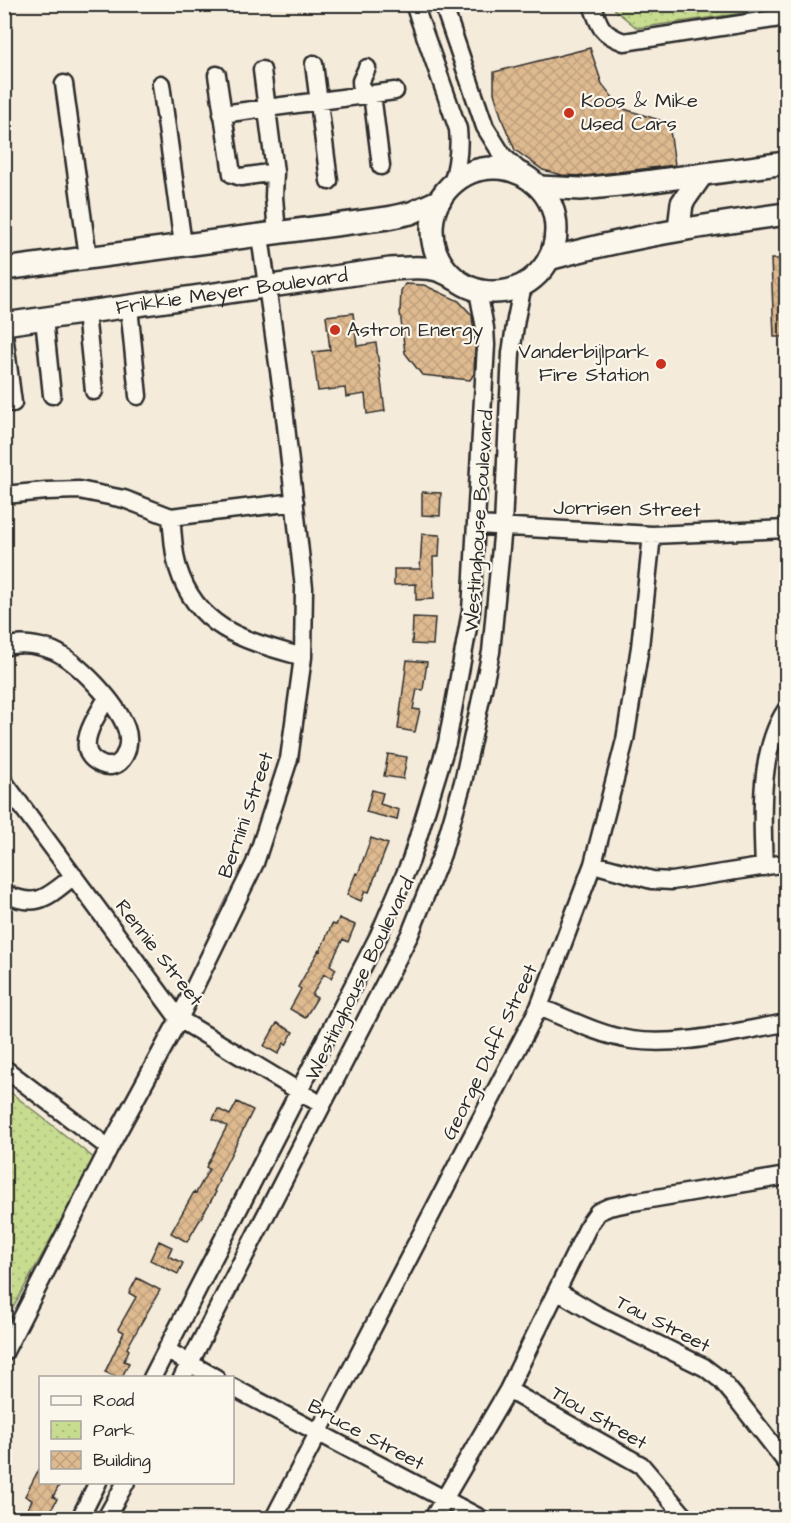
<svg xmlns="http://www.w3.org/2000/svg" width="791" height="1523" font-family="'Architects Daughter',sans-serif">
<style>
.park{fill:url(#park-dots);stroke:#7a845e;stroke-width:1.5}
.building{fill:url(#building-cross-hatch);stroke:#2b2b2b;stroke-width:1.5}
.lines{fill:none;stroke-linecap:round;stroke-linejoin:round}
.minor-casing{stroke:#2b2b2b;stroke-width:21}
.major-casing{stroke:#2b2b2b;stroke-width:26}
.minor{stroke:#fbf7ec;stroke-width:16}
.major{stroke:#fbf7ec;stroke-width:21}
.poi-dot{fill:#c8321e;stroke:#fbf7ec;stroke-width:2}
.labels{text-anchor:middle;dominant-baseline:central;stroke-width:4.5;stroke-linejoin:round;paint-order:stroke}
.poi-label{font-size:20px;fill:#2b2b2b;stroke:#fbf7ec;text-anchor:start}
.street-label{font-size:20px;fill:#2b2b2b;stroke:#fbf7ec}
</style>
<defs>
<pattern id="park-dots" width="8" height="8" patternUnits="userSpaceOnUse" patternTransform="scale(1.5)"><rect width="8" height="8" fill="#c8dc90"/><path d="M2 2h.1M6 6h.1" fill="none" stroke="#acbd7c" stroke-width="1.8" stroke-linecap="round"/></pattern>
<pattern id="building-cross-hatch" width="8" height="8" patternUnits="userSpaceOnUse" patternTransform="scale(1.5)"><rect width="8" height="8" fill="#deba90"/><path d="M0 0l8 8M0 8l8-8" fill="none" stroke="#bfa07c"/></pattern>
</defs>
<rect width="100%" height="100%" fill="#f5ebda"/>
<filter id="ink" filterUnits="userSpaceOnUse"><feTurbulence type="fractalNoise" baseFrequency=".0167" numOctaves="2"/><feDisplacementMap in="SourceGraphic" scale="12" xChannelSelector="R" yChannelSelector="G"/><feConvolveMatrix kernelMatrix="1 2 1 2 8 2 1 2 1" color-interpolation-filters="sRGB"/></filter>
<g filter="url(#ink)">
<!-- park -->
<path class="park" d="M786 4V7L637 28 615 10 613 5Z
M5 1088 95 1159 5 1322Z"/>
<!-- building -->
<path class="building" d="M590 48 602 84 621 108 669 123 675 165 585 176 562 175 543 170 515 150 503 122 494 93V72Z
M771 259H786V337H774Z
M405 284 424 285 459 301 472 315 475 345 474 374 470 380 422 375 405 353 400 312 401 291Z
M353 313 357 346 376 343 385 411 367 414 365 394 346 397 345 388 318 391 313 352 330 350 326 316Z
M422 492 441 493 440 516 422 515Z
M422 534 440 535 439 557H433L434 599 416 600V584L394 585V569H420Z
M413 617 435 618 433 645 412 644Z
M407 660 427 662 423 690 417 689 413 709 420 710 415 732 398 729Z
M388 754 407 757 403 779 384 776Z
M372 790 383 793 380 804 399 810 397 820 366 812Z
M371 838 388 844 369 892 365 891 361 901 347 895 356 873 358 874Z
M339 918 355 925 348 942 343 939 330 965 336 969 331 978 324 974 312 995 317 998 305 1018 290 1009 301 989 298 987 319 950 320 951 332 924 336 925Z
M277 1023 293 1032 286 1045 284 1043 278 1054 264 1046Z
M237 1102 253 1110 218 1180 219 1181 214 1191 216 1192 187 1242 171 1233 194 1192 196 1193 209 1169 206 1167 227 1126 213 1119 218 1109 230 1115Z
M159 1241 172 1247 168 1256 183 1263 178 1274 150 1260Z
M137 1278 160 1290 127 1348 129 1350 124 1361 129 1363 122 1377H116L105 1372 124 1332 118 1329 136 1297 129 1293Z
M40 1467V1482H61L53 1497 57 1499 47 1518H23L32 1500 25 1496Z"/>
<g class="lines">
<!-- minor casing -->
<g class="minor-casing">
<path id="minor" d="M414 4 458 129C460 149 458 165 452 184
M443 4 485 127 503 156 524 175
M592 4C599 26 601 34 624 42L786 17
M314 64 329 181
M262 70 275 172 274 197 277 234
M217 75 232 174 241 177 275 172
M64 84 88 257
M161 84 183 245
M372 94 381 166
M362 95 361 81 367 68
M222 114 395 91
M129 307 138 396
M86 313 94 391
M44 319 52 395
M4 334 13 403
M4 495 46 491 79 490 124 499 171 517 295 502
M171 517C173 533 173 552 178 568 197 630 247 641 303 657
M477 525 652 535 786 529
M4 647C20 642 39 645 54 651 78 662 117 703 126 728 134 749 119 779 94 760 75 745 98 714 107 698
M4 782 179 1019 322 1105
M593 864 652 880 672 881 786 863
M764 867C762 818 758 752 786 710
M4 893C38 910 48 896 74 876
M539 1007C569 1019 599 1035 631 1040 682 1047 736 1031 786 1023
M4 1068 109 1148
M557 1291 596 1314 704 1367 721 1380 736 1398 786 1462
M166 1350 216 1378
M4 1353 109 1148 179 1019 255 863 289 759 303 657 304 588 283 399 260 236
M152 1378 379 935 411 860 447 743 471 611 486 345 485 328 478 291
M182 1378 410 934 442 854 463 782 491 652 503 526 511 353 516 319 523 285
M232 1387 480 1518
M508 1390 641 1465 686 1518
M80 1518 98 1482
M106 1518 126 1482
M274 1518 539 1007 593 864 625 740 640 647 652 535
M433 1518 508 1390 590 1223 598 1212 609 1207 633 1202 786 1176"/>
</g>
<!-- major casing -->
<g class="major-casing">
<g id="major">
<circle cx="494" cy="230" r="62"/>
<path d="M539 187 581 189 638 183 786 163"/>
<path d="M679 229 682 203 701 176"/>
<path d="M549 259C627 237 707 225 786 214"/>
<path d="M4 269 388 218 411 213 440 200"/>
<path id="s1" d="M4 324 390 269C413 268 436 264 455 279"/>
</g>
</g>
<!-- minor -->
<use href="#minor" class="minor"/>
<!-- major -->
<use href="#major" class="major"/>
</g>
</g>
<!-- markers -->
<g class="poi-dot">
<circle cx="569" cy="113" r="6"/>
<circle cx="335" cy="330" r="6"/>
<circle cx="661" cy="364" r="6"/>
</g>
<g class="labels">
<!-- poi labels -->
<g class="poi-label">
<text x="581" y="101">Koos &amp; Mike<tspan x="581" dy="23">Used Cars</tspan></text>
<text x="347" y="330">Astron Energy</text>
<text x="649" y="352" text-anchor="end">Vanderbijlpark<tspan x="649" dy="23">Fire Station</tspan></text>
</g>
<!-- street labels -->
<g class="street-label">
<text stroke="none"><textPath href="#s1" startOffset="230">Frikkie Meyer Boulevard</textPath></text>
<text transform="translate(627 509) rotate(1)">Jorrisen Street</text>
<text transform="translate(479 521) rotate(-86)">Westinghouse Boulevard</text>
<text transform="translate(246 815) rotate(-71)">Bernini Street</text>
<text transform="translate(159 953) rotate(52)">Rennie Street</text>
<text transform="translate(360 979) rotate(-64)">Westinghouse Boulevard</text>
<text transform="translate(490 1052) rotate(-64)">George Duff Street</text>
<text transform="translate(663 1324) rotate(27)">Tau Street</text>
<text transform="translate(599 1418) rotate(30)">Tlou Street</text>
<text transform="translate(366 1435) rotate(28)">Bruce Street</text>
</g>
</g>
<!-- margin -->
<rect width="791" height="1523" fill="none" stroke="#fbf7ec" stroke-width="24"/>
<rect x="12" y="12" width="767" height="1499" fill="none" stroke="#2b2b2b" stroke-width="2" filter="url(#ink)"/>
<!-- legend -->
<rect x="39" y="1376" width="195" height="108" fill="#fbf7ec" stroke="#a8a59f" stroke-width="1.5"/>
<rect x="51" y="1396" width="30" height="9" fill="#fbf7ec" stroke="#a8a59f" stroke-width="1.5"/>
<text x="93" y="1406" font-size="18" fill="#2b2b2b">Road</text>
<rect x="51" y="1421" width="30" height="18" fill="url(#park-dots)" stroke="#a8a59f" stroke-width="1.5"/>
<text x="93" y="1436" font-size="18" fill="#2b2b2b">Park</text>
<rect x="51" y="1451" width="30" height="18" fill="url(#building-cross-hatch)" stroke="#a8a59f" stroke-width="1.5"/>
<text x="93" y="1466" font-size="18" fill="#2b2b2b">Building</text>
</svg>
